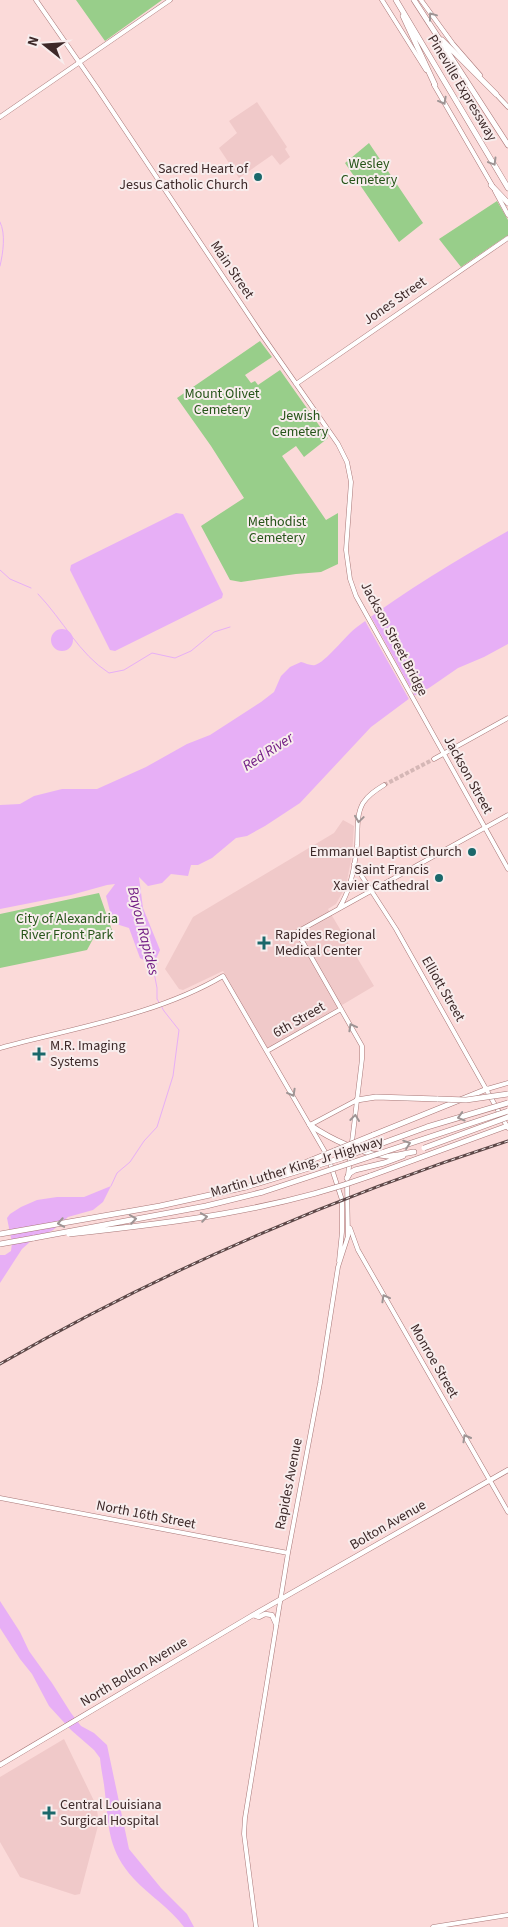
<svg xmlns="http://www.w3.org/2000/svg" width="508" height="1927" font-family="'Source Sans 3',sans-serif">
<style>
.built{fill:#f0c9c9}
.green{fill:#98ce8a}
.water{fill:#e7aff6}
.pier{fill:#fbdad9}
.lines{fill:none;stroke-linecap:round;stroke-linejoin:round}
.stream{stroke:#e7aff6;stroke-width:1}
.secondary-tunnel{stroke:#d5b7b6;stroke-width:4;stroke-dasharray:4 2;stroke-linecap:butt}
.secondary-casing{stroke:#a87777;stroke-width:5}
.primary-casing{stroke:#a87777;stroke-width:5.5}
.highway-casing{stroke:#a87777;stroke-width:6}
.secondary{stroke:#fff;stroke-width:4}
.primary{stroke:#fff;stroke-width:4.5}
.highway{stroke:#fff;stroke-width:5}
.rail-casing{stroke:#5e4848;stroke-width:3}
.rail{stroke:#f8eded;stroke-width:1;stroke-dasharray:4;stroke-linecap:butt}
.highway-bridge-casing{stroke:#a87777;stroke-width:6;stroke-linecap:butt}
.highway-bridge{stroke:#fff;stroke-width:5}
.oneway{stroke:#9e9494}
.poi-dot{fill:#1a686b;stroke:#f8eded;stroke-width:2}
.labels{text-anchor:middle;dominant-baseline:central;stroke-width:4;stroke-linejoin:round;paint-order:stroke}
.street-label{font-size:14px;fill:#3d2929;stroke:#f8eded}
.park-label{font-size:14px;fill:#265419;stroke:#f8eded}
.poi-label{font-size:14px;fill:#3d2929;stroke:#f8eded;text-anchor:end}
.water-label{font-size:15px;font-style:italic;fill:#711b84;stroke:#f8eded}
</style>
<rect width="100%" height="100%" fill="#fbdad9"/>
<!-- built -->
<path class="built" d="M257 102 287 147 285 149 290 157 280 165 272 155 239 178 219 148 237 133 229 121Z
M343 820 354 826 352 855 346 886 336 904 328 909 374 986 268 1049 223 971 183 990 179 989 165 969 193 917 334 833Z
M64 1739 96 1805 99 1822 80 1894 75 1895 20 1877 0 1842V1777Z"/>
<!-- green -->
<path class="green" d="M76 0H162L105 41Z
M369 143 423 223 399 242 345 163Z
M497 201 508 220V235L461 267 439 239Z
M260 341 272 357 245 375 251 383 255 381 258 385 280 370 328 438 304 457 296 446 282 456 326 520 338 513V564L321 572 296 574 241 582 230 580 201 526 244 498 211 446 177 398Z
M99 893 113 933 93 939 87 950 0 968V914Z"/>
<!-- water -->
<path class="water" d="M176 513 183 514 223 594 222 598 115 651 110 650 70 570 71 565Z
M508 531V644L484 657 458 668 429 688 410 698 371 727 300 803 265 826 247 836 236 838 212 858 198 865H191L188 876 171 874 162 883 148 886 139 877 143 908 160 950 156 959 157 965 149 968 147 962 140 958 129 928 113 923 106 896 115 884 107 885 71 895 0 909V805L20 804 34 796 62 789H97L146 767 187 744 210 735 261 702 274 692 281 676 290 667 301 662C305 663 311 666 315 665 325 663 346 635 357 627 405 591 456 560 508 531Z
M51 640a11 11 0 1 1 22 0a11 11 0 1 1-22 0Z
M111 1186 103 1202 93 1210 68 1217 53 1230 31 1241 22 1249 0 1283V1255H5L11 1251 12 1243 7 1218 10 1214 21 1207 37 1200 57 1197H84Z
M0 1601 20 1632 29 1651 52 1683 71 1713 81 1726 94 1733 107 1745 129 1849 161 1888 187 1914 194 1927H184C170 1908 150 1896 134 1879 108 1850 109 1829 105 1793 104 1781 101 1770 100 1758L94 1750 71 1730 49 1706 32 1674 20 1659 0 1628Z"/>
<!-- pier -->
<path class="pier" d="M370 615 416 698 410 701 364 619Z"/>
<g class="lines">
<!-- stream -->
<path class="stream" d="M0 222C6 234 3 253 0 266
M0 570 10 579 31 588
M38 594C63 620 79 654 109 673L124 670 152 653 175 658 191 651 214 632 230 627
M111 1186 117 1173 130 1162 144 1141 157 1127 173 1076 179 1030 164 1011 157 999V988L153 967"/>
<!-- secondary-tunnel -->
<path class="secondary-tunnel" d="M384 785 434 759"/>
<!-- secondary casing -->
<g class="secondary-casing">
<path id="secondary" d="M36 0 97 88 262 335 338 444 347 462 351 482 346 550 350 579 356 596 508 869
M382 0 426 70
M421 0 453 44 480 75
M434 85 492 185
M496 94 508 107
M0 117 170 0
M495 191 508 215
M296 384 508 238
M434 759 508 718
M354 864 396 929 508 1128
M339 908C351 890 355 866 357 845 358 831 356 815 363 803 368 795 376 790 384 785
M0 1048C73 1028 157 1015 223 976L328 1157 342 1200V1232L339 1261
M267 1051 341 1009
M487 1089 508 1083
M310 1125 357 1100
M348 1175 362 1059V1046L297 932 508 815
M350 1228 358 1250 508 1512
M0 1498 288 1553
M256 1927 244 1834 245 1818 288 1553 320 1383 338 1267 348 1236 347 1182
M433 1927 508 1915"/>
</g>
<!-- primary casing -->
<g class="primary-casing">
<path id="primary" d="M253 1615 259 1617 265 1614 272 1615 276 1624
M0 1765 253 1615 508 1470"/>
</g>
<!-- highway casing -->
<g class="highway-casing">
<path id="highway" d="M396 0 508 188
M414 0 508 145
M403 16 435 85
M442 40 496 94
M491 185 508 203
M357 1100 376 1097 438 1099
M310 1125C329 1138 363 1155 387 1156 396 1156 405 1153 414 1152
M373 1135 487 1089
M370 1176 507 1126
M347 1178 350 1173 355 1170 384 1163 403 1156
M0 1234 160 1206 246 1187
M0 1244 34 1238"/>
</g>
<!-- secondary -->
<use href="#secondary" class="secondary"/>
<!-- primary -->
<use href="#primary" class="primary"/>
<!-- highway -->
<use href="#highway" class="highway"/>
<!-- rail casing -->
<g class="rail-casing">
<path id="rail" d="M0 1364C160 1272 332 1198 508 1141"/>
</g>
<!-- rail -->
<use href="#rail" class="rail"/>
<!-- highway-bridge casing -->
<g class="highway-bridge-casing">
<path id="highway-bridge" d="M438 1099 466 1100 508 1094
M424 1148 508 1117
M270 1177 373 1135
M246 1187 342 1158 427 1127 508 1103
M69 1234C171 1223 274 1211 370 1176
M34 1238 206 1206 263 1192 508 1111"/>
</g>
<!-- highway-bridge -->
<use href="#highway-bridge" class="highway-bridge"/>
</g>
<!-- one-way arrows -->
<defs><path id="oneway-chevron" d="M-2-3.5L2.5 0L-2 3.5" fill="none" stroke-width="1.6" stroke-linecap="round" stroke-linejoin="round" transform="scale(1.25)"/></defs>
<g class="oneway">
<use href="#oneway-chevron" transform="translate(432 16) rotate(-127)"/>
<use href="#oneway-chevron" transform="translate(443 101) rotate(61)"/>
<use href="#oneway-chevron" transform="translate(493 162) rotate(59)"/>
<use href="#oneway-chevron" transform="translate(359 819) rotate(98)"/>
<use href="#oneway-chevron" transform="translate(352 1027) rotate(-119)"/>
<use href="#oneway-chevron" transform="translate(292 1093) rotate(61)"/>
<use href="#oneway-chevron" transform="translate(461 1117) rotate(164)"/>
<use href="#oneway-chevron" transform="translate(355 1118) rotate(-83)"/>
<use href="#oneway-chevron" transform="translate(407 1144) rotate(-19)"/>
<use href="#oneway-chevron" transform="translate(204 1217) rotate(-9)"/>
<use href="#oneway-chevron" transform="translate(133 1219) rotate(-9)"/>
<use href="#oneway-chevron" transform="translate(61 1223) rotate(170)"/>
<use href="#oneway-chevron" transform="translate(385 1298) rotate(-119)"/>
<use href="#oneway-chevron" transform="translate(466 1438) rotate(-120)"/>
</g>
<!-- markers -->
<g class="poi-dot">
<circle cx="258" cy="177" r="5"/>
<circle cx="472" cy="852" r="5"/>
<circle cx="439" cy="878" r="5"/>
<path d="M261.5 935.5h5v5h5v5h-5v5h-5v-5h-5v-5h5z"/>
<path d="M36.5 1046.5h5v5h5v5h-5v5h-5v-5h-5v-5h5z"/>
<path d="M46.5 1805.5h5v5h5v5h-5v5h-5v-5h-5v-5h5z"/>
</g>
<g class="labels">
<!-- street labels -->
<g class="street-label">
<text transform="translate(462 88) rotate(59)">Pineville Expressway</text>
<text transform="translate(232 270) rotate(56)">Main Street</text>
<text transform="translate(395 301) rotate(-35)">Jones Street</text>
<text transform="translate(394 639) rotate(62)">Jackson Street Bridge</text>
<text transform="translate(468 775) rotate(61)">Jackson Street</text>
<text transform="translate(443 989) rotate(60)">Elliott Street</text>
<text transform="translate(299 1020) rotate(-30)">6th Street</text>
<text transform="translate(297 1167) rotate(-17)">Martin Luther King, Jr Highway</text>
<text transform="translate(434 1361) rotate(60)">Monroe Street</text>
<text transform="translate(289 1484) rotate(-79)">Rapides Avenue</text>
<text transform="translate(146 1515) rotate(11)">North 16th Street</text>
<text transform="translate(388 1525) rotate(-30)">Bolton Avenue</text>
<text transform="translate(134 1672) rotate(-31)">North Bolton Avenue</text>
</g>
<!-- park labels -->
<g class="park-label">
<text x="369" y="164">Wesley<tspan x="369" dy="16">Cemetery</tspan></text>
<text x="222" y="394">Mount Olivet<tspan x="222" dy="16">Cemetery</tspan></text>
<text x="300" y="416">Jewish<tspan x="300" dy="16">Cemetery</tspan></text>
<text x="277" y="522">Methodist<tspan x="277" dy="16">Cemetery</tspan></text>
<text x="67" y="919">City of Alexandria<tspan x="67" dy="16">River Front Park</tspan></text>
</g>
<!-- poi labels -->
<g class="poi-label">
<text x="248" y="169">Sacred Heart of<tspan x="248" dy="16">Jesus Catholic Church</tspan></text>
<text x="462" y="852">Emmanuel Baptist Church</text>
<text x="429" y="870">Saint Francis<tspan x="429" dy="16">Xavier Cathedral</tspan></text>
<text x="275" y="935" text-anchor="start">Rapides Regional<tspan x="275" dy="16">Medical Center</tspan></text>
<text x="50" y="1046" text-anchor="start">M.R. Imaging<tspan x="50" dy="16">Systems</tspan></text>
<text x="60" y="1805" text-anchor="start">Central Louisiana<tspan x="60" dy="16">Surgical Hospital</tspan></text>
</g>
<!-- water labels -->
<g class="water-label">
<text transform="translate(268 752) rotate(-33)">Red River</text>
<text transform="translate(143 931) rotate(76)">Bayou Rapides</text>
</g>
</g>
<!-- north arrow -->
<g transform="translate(45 45) rotate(287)" stroke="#f8eded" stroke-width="4" paint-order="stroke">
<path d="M0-4L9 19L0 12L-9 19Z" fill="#3d2929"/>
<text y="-8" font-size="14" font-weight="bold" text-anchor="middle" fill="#3d2929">N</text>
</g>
</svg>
